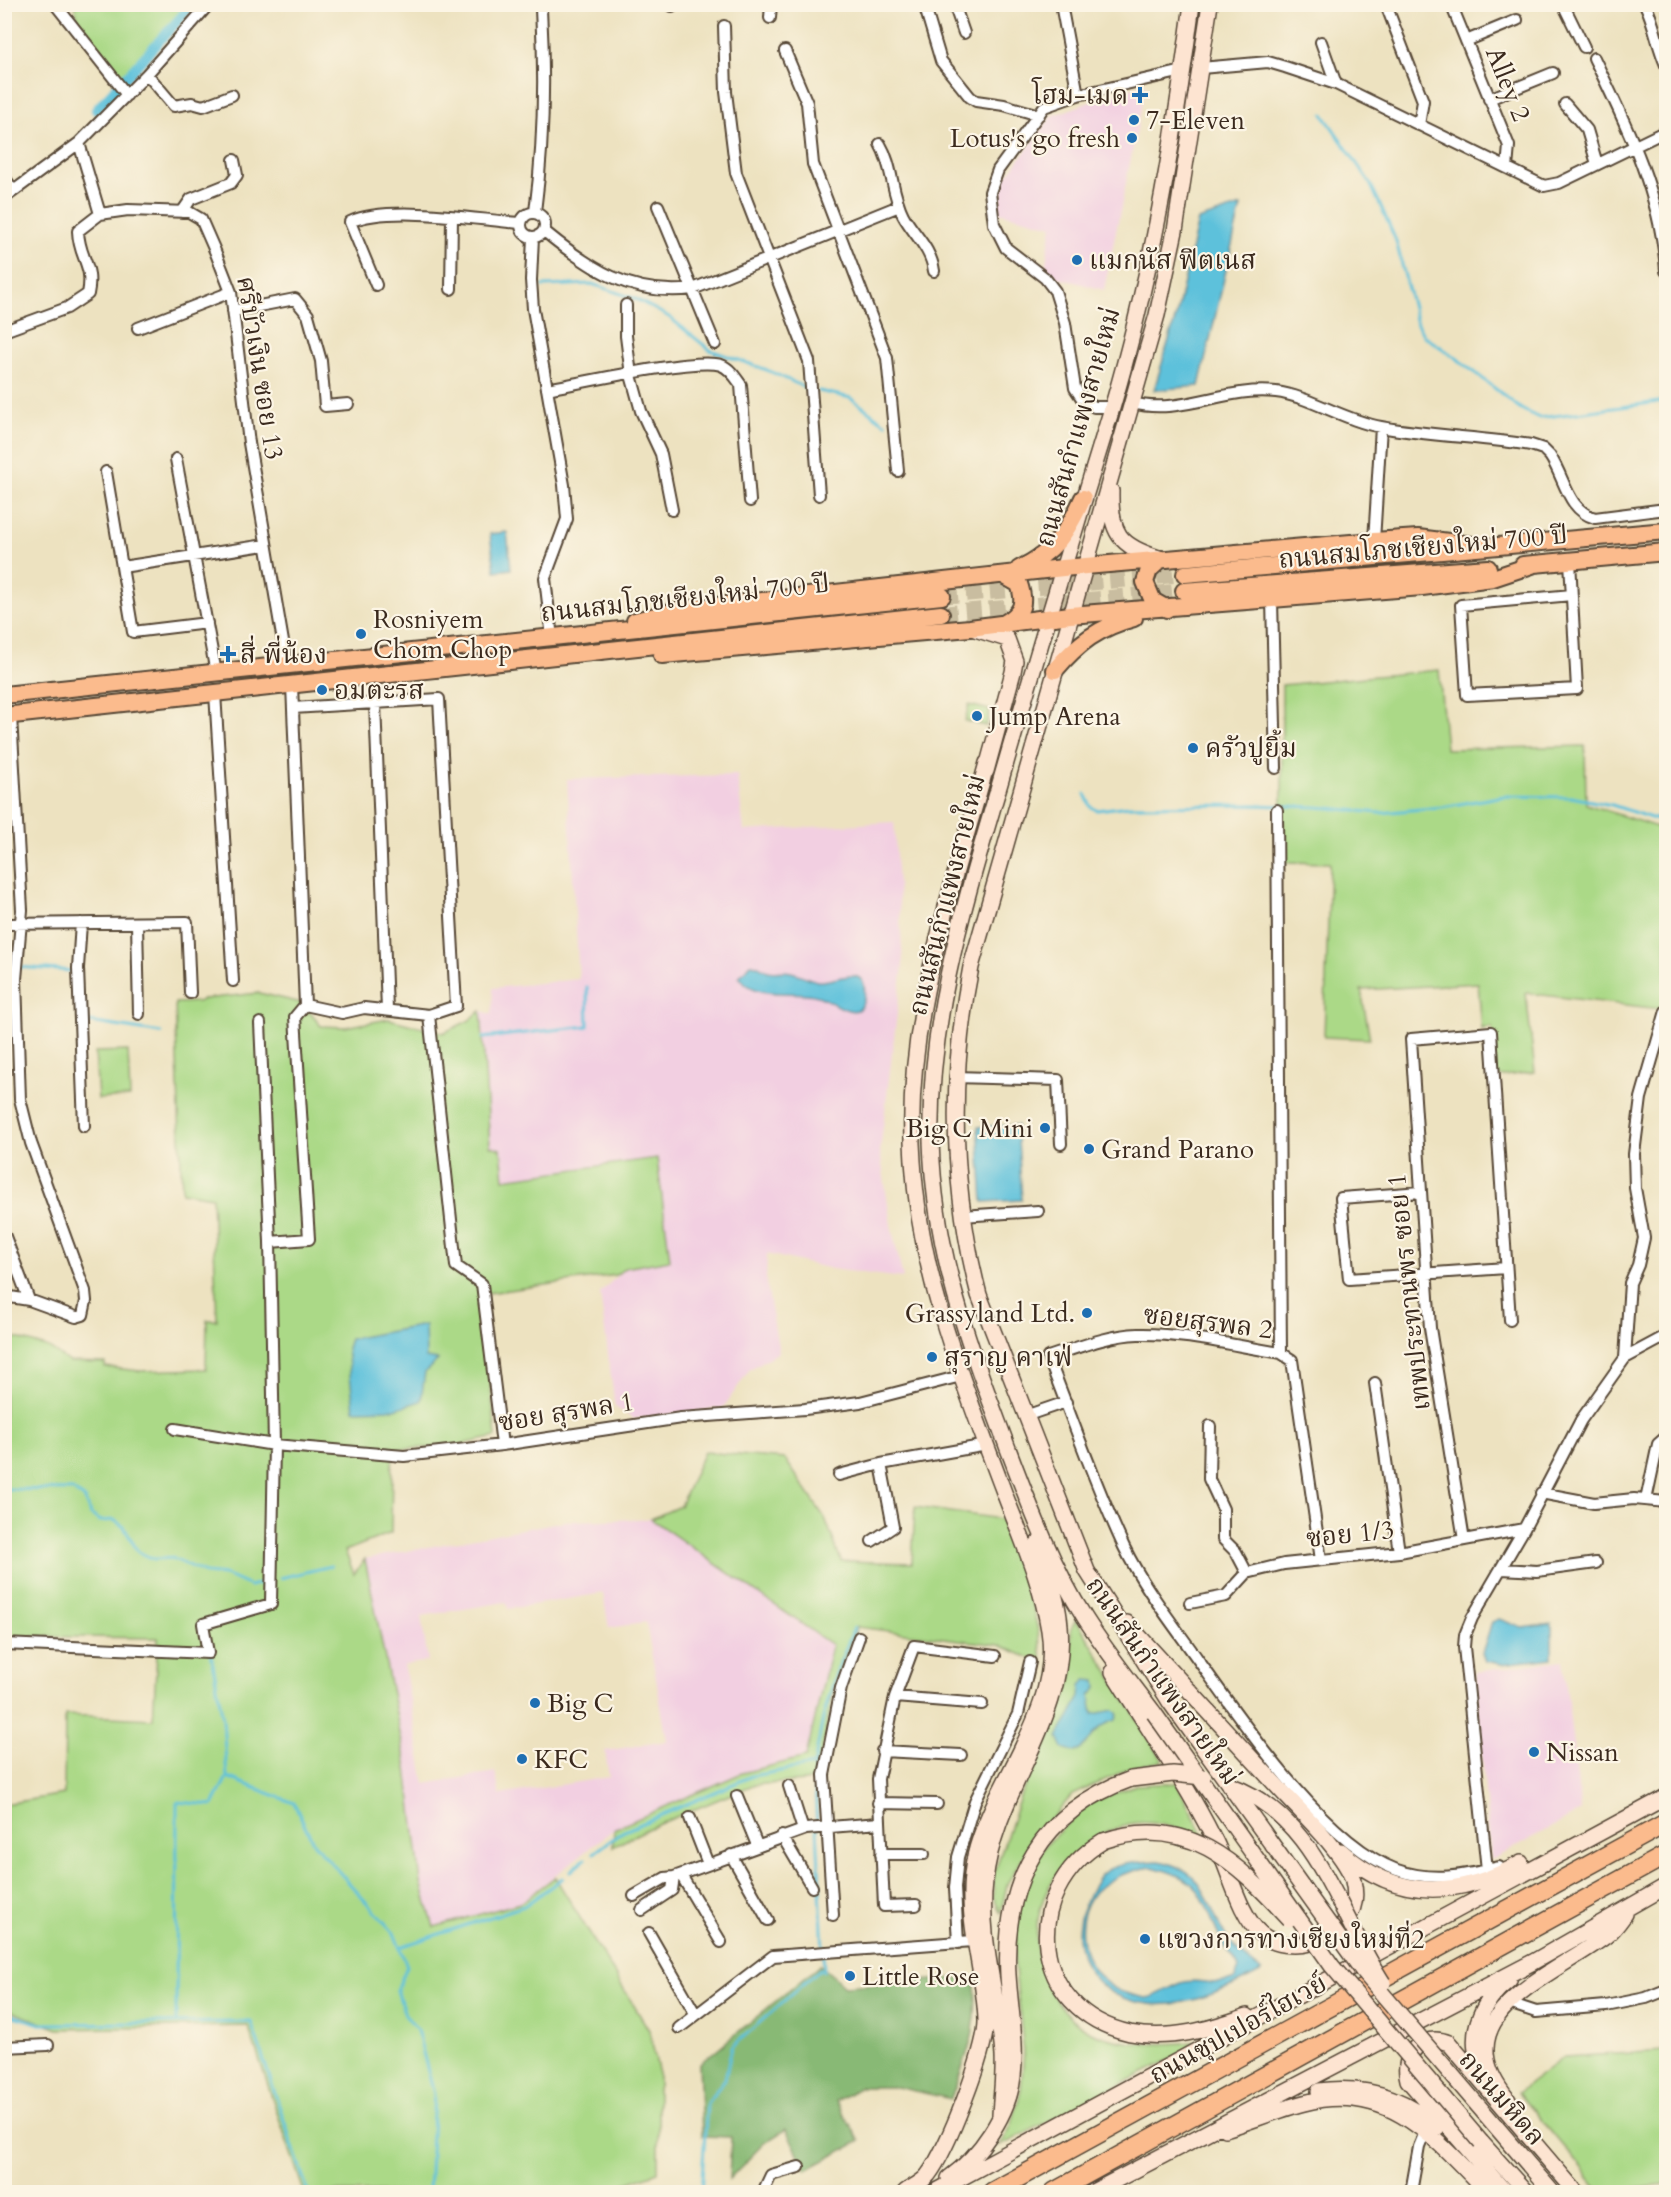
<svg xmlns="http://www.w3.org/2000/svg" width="1671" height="2197" font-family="Cardo,'Noto Serif Thai',serif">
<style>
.built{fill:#f2cfe1;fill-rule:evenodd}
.green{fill:#abd987;stroke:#738252;stroke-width:1.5}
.forest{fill:#88b974;stroke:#627249;stroke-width:1.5}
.water{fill:#5dc1db;stroke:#4c767c;stroke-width:1.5;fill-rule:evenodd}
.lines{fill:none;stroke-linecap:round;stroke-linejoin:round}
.stream{stroke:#5dc1db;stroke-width:3}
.canal{stroke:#5dc1db;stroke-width:10}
.primary-tunnel{stroke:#c9bda0;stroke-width:16;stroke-dasharray:16 8;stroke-linecap:butt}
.street-casing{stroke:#564636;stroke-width:14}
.secondary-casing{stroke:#564636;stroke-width:18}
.primary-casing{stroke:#564636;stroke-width:20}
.highway-casing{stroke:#564636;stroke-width:21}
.street{stroke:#fff;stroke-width:10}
.secondary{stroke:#fde4d1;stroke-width:15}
.primary{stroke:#fbbb8d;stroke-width:16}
.highway{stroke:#fbbb8d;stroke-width:18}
.secondary-bridge-casing{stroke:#564636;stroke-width:18;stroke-linecap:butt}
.secondary-bridge{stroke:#fde4d1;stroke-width:15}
.poi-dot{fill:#1f6fb2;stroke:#fcf5e5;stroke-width:2}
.labels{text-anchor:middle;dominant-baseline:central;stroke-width:4.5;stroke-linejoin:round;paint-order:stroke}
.street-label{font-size:26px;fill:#3b2a1e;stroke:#fcf5e5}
.poi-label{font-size:26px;fill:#3b2a1e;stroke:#fcf5e5;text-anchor:start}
</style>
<rect width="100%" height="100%" fill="#fcf5e5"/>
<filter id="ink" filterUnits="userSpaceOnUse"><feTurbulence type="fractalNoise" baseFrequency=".0167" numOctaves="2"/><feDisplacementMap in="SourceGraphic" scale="12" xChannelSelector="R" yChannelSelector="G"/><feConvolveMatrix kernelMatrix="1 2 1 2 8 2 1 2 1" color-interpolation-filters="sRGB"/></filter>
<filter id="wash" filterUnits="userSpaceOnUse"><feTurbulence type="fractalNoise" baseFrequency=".008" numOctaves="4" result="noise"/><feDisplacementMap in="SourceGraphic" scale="24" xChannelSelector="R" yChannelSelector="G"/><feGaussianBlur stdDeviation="1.35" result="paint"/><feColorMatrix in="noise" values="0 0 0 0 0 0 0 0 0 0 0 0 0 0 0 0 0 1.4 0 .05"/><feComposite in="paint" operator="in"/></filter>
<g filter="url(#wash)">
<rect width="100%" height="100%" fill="#ede2c0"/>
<!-- built -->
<path class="built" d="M1146 85 1104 290 1044 274 1052 226 995 211 1001 196 1003 181 1052 116 1123 90Z
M737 775 744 831 894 822 903 965 880 1151 891 1225 903 1278 832 1269 767 1254 766 1280 779 1352 750 1369 723 1408 634 1419 615 1407 600 1293 625 1268 657 1158 504 1179 501 1150 490 1146 481 1011 492 1014 493 988 579 979 567 779Z
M651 1519 832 1645 806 1757 742 1773 614 1829 520 1903 434 1927 421 1883 407 1768 365 1559 565 1521ZM603 1593 609 1628 646 1622 667 1741 605 1751 609 1777 500 1795 495 1772 425 1784 404 1665 428 1661 421 1616 506 1602 508 1609Z
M1563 1660 1581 1811 1491 1860 1475 1672Z"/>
<!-- green -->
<path class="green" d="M74 5V4L190 5 126 84 80 26Z
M1439 670 1446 749 1585 746 1586 804 1666 830V993L1660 1009 1526 993 1535 1072 1496 1077 1492 1027 1482 1029 1478 983 1361 990 1370 1039 1324 1037 1330 863 1282 862V685Z
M969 705 990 710 986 726 965 721Z
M259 993 302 1003 321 1026 345 1027 389 1019 443 1033 468 1021 481 1011 490 1146 501 1149 504 1179 657 1158 670 1260 625 1268 616 1275 481 1294 496 1437 449 1447 394 1449 392 1465 391 1533 345 1551 354 1574 365 1559 407 1768 421 1883 434 1927 520 1903 555 1877 649 2030 658 2070V2172L602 2192H304L248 2026 58 2029 5 2009V1804L64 1794 65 1715 153 1719 158 1638 5 1636 4 1334 49 1348 69 1362 105 1363V1367L140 1371 206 1369 207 1320H217L212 1197 182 1192 175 1003 197 1002 204 999Z
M128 1051 130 1097 98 1099 95 1052Z
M704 1452 785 1459 825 1518 841 1561 912 1563 915 1507 1001 1519C1020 1566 1039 1611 1042 1663L999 1645 857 1627 834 1688 817 1780 753 1785 647 1829 613 1847 614 1829 742 1773 806 1757 832 1645 651 1519 680 1506Z
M1076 1619 1163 1761 1132 1767 1072 1795 1030 1844 1007 1884 1001 1913 993 1897 994 1874 1021 1794 1047 1744 1072 1679 1071 1629Z
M1177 1783 1204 1837C1181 1830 1154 1818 1129 1824 1058 1843 1014 1918 1048 1986 1057 2004 1073 2023 1091 2032 1128 2049 1168 2044 1207 2041L1000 2146 1012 2124 1021 2090 1024 2052 1014 1959 1020 1895 1045 1846 1088 1803 1136 1785Z
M1666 2051V2184L1601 2192 1518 2092 1564 2057Z"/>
<!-- forest -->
<path class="forest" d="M820 1965 845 1986 974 1977C981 2024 967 2055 951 2099L896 2087H860L836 2101 860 2141 806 2170 786 2129 764 2143 729 2179 731 2137 702 2136 699 2064Z"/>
<!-- water -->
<path class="water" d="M1241 206 1199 386 1154 390 1177 313 1198 220Z
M507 532 511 569 495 571 490 534Z
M751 964C758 964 762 969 768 971 775 973 784 970 791 972 800 974 809 979 817 981 831 985 870 958 864 999 863 1003 861 1008 857 1010 847 1014 828 999 818 996 794 989 757 1001 739 977Z
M1017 1125 1022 1200 983 1202 978 1127Z
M425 1325 426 1358 438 1360 425 1372 421 1401 395 1409 354 1410 347 1348 350 1339Z
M1499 1619 1522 1628 1552 1624V1658L1502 1664 1485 1661 1482 1653 1492 1622Z
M1086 1680 1096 1681 1097 1688 1090 1696 1093 1714 1114 1710 1118 1714 1116 1720C1090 1728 1095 1741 1075 1752L1063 1748 1058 1737 1080 1697 1081 1685Z
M1158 1861C1202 1868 1204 1895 1221 1928 1230 1945 1247 1960 1262 1971 1228 1989 1188 2008 1149 2004 1096 2000 1063 1952 1085 1903 1090 1893 1094 1883 1101 1875 1115 1862 1140 1862 1158 1861ZM1152 1867C1204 1880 1199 1893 1219 1936 1224 1948 1234 1957 1239 1968L1235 1979C1215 1988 1203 1978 1185 1982 1172 1985 1159 1996 1147 1998 1142 1998 1134 1995 1129 1994 1089 1984 1068 1933 1091 1897 1103 1879 1131 1870 1152 1867Z"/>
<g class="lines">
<!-- stream -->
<path class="stream" d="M1323 114 1370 183 1383 211 1396 241 1417 324 1424 336 1455 357 1521 409 1539 418 1666 401
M543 286 592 284 636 299 669 317 710 350 767 370 808 389
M819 391 851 398 886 424
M1085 794 1091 807 1097 810 1129 806 1253 805 1317 807 1380 813 1442 807 1504 796 1571 797 1612 805 1666 823
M4 966 73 971
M83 1021 161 1033
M483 1038 588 1026 587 987
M4 1489 72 1490 84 1498 90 1514 100 1521 114 1520 124 1527 138 1552 154 1559 172 1558 205 1573 225 1575 250 1586 264 1582
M280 1578 331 1566
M211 1653 223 1720 227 1777 294 1803 314 1844 394 1933 407 1966 397 1990 405 2015 417 2030 434 2094 429 2192
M594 1853 622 1832 752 1776 814 1765
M571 1871 585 1859
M400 1947 524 1906 563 1878
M4 2013 41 2024 251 2022 308 2192
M176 2022 177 1802 213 1805 227 1777
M701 2192 707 2103 725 2079 732 2047 820 1969 824 1972 814 1765 823 1718 837 1670 854 1628"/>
<!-- canal -->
<path class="canal" d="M96 110 193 4"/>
</g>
</g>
<g filter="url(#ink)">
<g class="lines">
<!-- primary-tunnel -->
<path class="primary-tunnel" d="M942 596 1185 574
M941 614 1184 591"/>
<!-- street casing -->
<g class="street-casing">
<path id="street" d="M55 4 127 95
M672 4V6
M924 4 941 61 970 97 976 101 1004 105 1039 115
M954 4 964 33
M1061 4 1078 95
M1451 4 1509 146 1507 168
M1563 4 1584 47
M1645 4C1655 24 1657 46 1666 65
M1388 10 1423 101 1419 125
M770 18 771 4
M724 26 726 92 736 173 809 361 819 495
M1466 41 1517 20
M1321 42 1336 84
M785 51 807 103 813 164 887 358 898 471
M1594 58C1627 126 1661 194 1666 271
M1201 68 1268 62 1285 67 1336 84 1544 186 1559 183 1666 131
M147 74 174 106 192 103 203 106 232 95
M1489 99 1553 73
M1565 104 1587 130 1597 164
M79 143 100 214
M880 144C893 166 891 192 903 215 913 234 931 248 934 271
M4 177 13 190
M4 198 79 143 147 74 209 4
M658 206 715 344
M182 212 191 199 231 183 237 175 234 160
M535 212C544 144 545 78 541 9
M521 225a12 12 0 1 1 24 0a12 12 0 1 1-24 0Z
M100 214 128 210 189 212 201 219 215 251 231 292 249 443 287 665
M544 231C589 268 631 297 693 289L899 206
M533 237 531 280 533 309 564 485 567 519 545 578 552 638
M376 285 350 222C389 204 477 220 521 223
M451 289 452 218
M626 305V336L631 375 641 411 661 454 672 510
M233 311 295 299 308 315 321 361 325 406 348 404
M138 328 231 292
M4 331 67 308 88 294C94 264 79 259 78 231L100 214
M547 389C580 383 695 357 721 365 730 368 736 378 741 385L750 501
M1132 403C1181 416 1226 386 1276 392 1309 396 1345 421 1381 427 1430 436 1481 437 1531 445L1543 449 1550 456C1565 478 1567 510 1595 518L1666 509
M1112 407H1094L1081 397 1075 388 1065 323 1055 291 1045 278 1006 248 994 224 990 192 998 170 1044 107 1078 95 1183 71
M176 459 216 673
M106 472 133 632 207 623
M1374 541 1381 427
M1570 561 1577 689 1467 695 1461 605 1572 595
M122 567 265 545
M1272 600 1276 768
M215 693 233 981
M375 703 387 1009
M293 708 439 699 456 1006 429 1015 364 1008 342 1013 305 1005
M1277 810 1281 1353
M81 923 78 968 84 1126
M137 923 139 1014
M4 924 187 922 190 993
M429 1015 456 1266 482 1284 502 1445
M955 1077 1058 1080 1061 1144
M1421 1192 1341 1198 1349 1279 1506 1268
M962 1216 1038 1211
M4 1234 29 1300
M270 1242 309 1239 295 1017 305 1005 292 685
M4 1296 29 1300 76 1317 83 1315 86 1301 85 1291 31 1143 20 1099 16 979 22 910 11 716
M1625 1358 1630 1283 1638 1265 1644 1238 1635 1188 1634 1154 1641 1098 1666 1011
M1375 1383 1399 1552
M1025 1416 1066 1402
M1210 1426 1209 1479 1223 1509V1539L1236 1552 1247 1573
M175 1429 274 1445 404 1456 502 1445 681 1418 805 1409 860 1402 961 1376
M839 1475 881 1464 987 1445
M1541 1493 1594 1503 1634 1499 1666 1502
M1646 1500 1658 1444 1666 1437
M1464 1540 1430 1328 1411 1039 1491 1032 1510 1320
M872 1541 893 1527 881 1464
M1321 1560 1292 1360 1281 1353C1235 1346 1185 1333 1138 1334 1108 1335 1077 1348 1048 1357 1073 1420 1095 1485 1124 1547 1144 1588 1173 1624 1199 1661 1243 1723 1325 1844 1397 1870 1431 1882 1465 1876 1499 1867
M1502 1569 1537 1571 1596 1563
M1190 1603 1226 1596 1247 1573 1284 1564 1399 1552 1524 1529
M4 1644 208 1653 203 1624 271 1604 274 1445 270 1242 260 1023
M895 1697 982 1704
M882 1751 961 1755
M789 1786 803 1830
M737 1796 757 1845
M878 1803 937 1804
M690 1818 708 1864
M782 1836 812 1887
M881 1854H924
M731 1855 768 1920
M1487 1870 1464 1647 1465 1635 1472 1618 1524 1529 1581 1420 1625 1358 1666 1336
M681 1875 721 1942
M634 1896 665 1878 674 1877 806 1829 879 1823
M916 1905 884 1906 878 1779 895 1697 914 1646 995 1656
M642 1910 672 1890 674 1877
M833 1915 824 1775 841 1688 859 1637
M649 1933 696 2015
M958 1943 955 1888 958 1857 975 1801 1018 1714 1030 1662
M1509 2003 1536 2012 1606 2006 1646 1998 1666 1990
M679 2028 773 1956 973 1941
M4 2047 48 2045
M763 2192 771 2175 799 2167
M1411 2192 1419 2147 1426 2130"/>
</g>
<!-- secondary casing -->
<g class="secondary-casing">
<path id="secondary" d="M1111 491C1110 533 1119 546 1159 558
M975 629 1007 639 1015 661 1013 672 986 771
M1113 1672C1147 1727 1185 1781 1214 1839 1229 1867 1238 1915 1262 1935 1275 1945 1294 1947 1310 1943 1340 1935 1361 1913 1353 1881 1347 1855 1296 1807 1277 1786 1227 1732 1177 1677 1127 1623
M1170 1702 1087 1571 979 1295C951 1186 949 1078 971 967L1157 315 1175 231 1210 4
M1154 1713C1131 1682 1106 1651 1085 1618 1052 1566 1029 1504 1007 1446 968 1342 935 1256 931 1142 928 1020 964 906 998 790 1033 669 1069 548 1106 428 1149 290 1173 147 1192 4
M1103 1841C1019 1892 1029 2010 1130 2033 1170 2041 1210 2029 1247 2016
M1341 1851C1396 1901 1458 1898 1521 1863
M1479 2063C1468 2030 1483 2000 1509 1980
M1319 2091C1364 2085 1404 2097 1438 2127
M1508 2100C1438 2015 1552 1977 1607 1935 1614 1930 1620 1921 1625 1914
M1000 2115C1001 2096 1004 2076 1003 2056 999 1998 978 1940 985 1881 994 1791 1068 1720 1060 1626 1058 1597 1046 1571 1038 1543
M1225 2129C1251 2121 1277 2110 1304 2103 1389 2081 1435 2138 1487 2192
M1481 2142 1526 2192
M949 2178C980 2156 1009 2114 1013 2076 1017 2042 1010 2009 1008 1975 1003 1881 1041 1811 1131 1779
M905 2192C912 2187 923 2182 928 2175 947 2151 987 2049 986 2020 984 1963 962 1916 975 1856 993 1781 1062 1711 1049 1630 1041 1580 1019 1533 1002 1487 962 1380 920 1276 913 1161 903 1025 951 893 987 763
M935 2192 1666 1797
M1093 2192 1533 1962 1666 1886
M1505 2192 1408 2080C1401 2054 1422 2032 1449 2043L1576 2192"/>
</g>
<!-- primary casing -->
<g class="primary-casing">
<path id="primary" d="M1161 559 1149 570 1145 582 1153 601 1167 609
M1523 565 1666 552
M1019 569C1055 552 1067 533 1083 498
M1185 574 1666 531
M1005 576 1019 584C1026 604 1022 613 1005 623
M1184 591 1488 568
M635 621 680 610 1063 568 1374 541 1418 538 1487 547
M662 655 970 628 1070 615 1422 587 1493 578 1532 565
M1055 670C1078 643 1099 627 1134 618
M4 695 942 596
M4 716 941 614"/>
</g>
<!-- highway casing -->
<g class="highway-casing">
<path id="highway" d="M992 2192 1666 1823
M1054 2192 1666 1855"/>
</g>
<!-- street -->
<use href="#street" class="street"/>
<!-- secondary -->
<use href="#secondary" class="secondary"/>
<!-- primary -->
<use href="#primary" class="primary"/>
<!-- highway -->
<use href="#highway" class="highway"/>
<!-- secondary-bridge casing -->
<g class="secondary-bridge-casing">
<path id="secondary-bridge" d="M1170 1702 1362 1970 1552 2192
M1154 1713 1332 1966 1481 2142
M1131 1779 1173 1774 1203 1777
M1229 1785C1317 1816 1337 1913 1383 1983
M1103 1841C1187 1813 1237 1862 1289 1919"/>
</g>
<!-- secondary-bridge -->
<use href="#secondary-bridge" class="secondary-bridge"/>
</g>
</g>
<!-- markers -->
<g class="poi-dot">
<path d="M1137 86h6v6h6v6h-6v6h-6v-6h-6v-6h6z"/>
<circle cx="1134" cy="120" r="6"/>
<circle cx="1132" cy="138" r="6"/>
<circle cx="1077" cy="260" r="6"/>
<circle cx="361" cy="634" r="6"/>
<path d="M225 645h6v6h6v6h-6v6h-6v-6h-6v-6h6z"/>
<circle cx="322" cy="690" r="6"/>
<circle cx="977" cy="716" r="6"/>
<circle cx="1193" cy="748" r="6"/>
<circle cx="1045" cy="1128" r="6"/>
<circle cx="1089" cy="1149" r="6"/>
<circle cx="1087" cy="1313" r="6"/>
<circle cx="932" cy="1357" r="6"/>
<circle cx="535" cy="1703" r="6"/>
<circle cx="1534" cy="1752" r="6"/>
<circle cx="522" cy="1759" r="6"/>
<circle cx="1145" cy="1939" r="6"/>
<circle cx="850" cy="1976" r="6"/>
</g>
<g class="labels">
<!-- street labels -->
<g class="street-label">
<text transform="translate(1508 84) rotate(68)">Alley 2</text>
<text transform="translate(260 368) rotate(81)">ศรีบัวเงิน ซอย 13</text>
<text transform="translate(1078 427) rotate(-74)">ถนนสันกำแพงสายใหม่</text>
<text transform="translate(1423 547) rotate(-5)">ถนนสมโภชเชียงใหม่ 700 ปี</text>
<text transform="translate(685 598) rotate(-6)">ถนนสมโภชเชียงใหม่ 700 ปี</text>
<text transform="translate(947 895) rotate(-76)">ถนนสันกำแพงสายใหม่</text>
<text transform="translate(1409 1292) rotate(-96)">เทพประทานพร ซอย 1</text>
<text transform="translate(1208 1322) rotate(7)">ซอยสุรพล 2</text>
<text transform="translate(566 1412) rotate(-9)">ซอย สุรพล 1</text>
<text transform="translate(1350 1534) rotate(-6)">ซอย 1/3</text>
<text transform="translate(1163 1681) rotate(55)">ถนนสันกำแพงสายใหม่</text>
<text transform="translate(1238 2029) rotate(-29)">ถนนซุปเปอร์ไฮเวย์</text>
<text transform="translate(1502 2098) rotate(49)">ถนนมหิดล</text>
</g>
<!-- poi labels -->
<g class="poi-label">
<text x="1128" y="95" text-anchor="end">โฮม-เมด</text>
<text x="1146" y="120">7-Eleven</text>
<text x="1120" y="138" text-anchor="end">Lotus's go fresh</text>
<text x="1089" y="260">แมกนัส ฟิตเนส</text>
<text x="373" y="619">Rosniyem<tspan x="373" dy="30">Chom Chop</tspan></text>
<text x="240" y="654">สี่ พี่น้อง</text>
<text x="334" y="690">อมตะรส</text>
<text x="989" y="716">Jump Arena</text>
<text x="1205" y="748">ครัวปูยิ้ม</text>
<text x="1033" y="1128" text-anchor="end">Big C Mini</text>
<text x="1101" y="1149">Grand Parano</text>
<text x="1075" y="1313" text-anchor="end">Grassyland Ltd.</text>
<text x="944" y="1357">สุราญ คาเฟ่</text>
<text x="547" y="1703">Big C</text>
<text x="1546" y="1752">Nissan</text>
<text x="534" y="1759">KFC</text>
<text x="1157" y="1939">แขวงการทางเชียงใหม่ที่2</text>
<text x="862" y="1976">Little Rose</text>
</g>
</g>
<!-- margin -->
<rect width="1671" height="2197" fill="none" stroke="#fcf5e5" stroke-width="24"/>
</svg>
